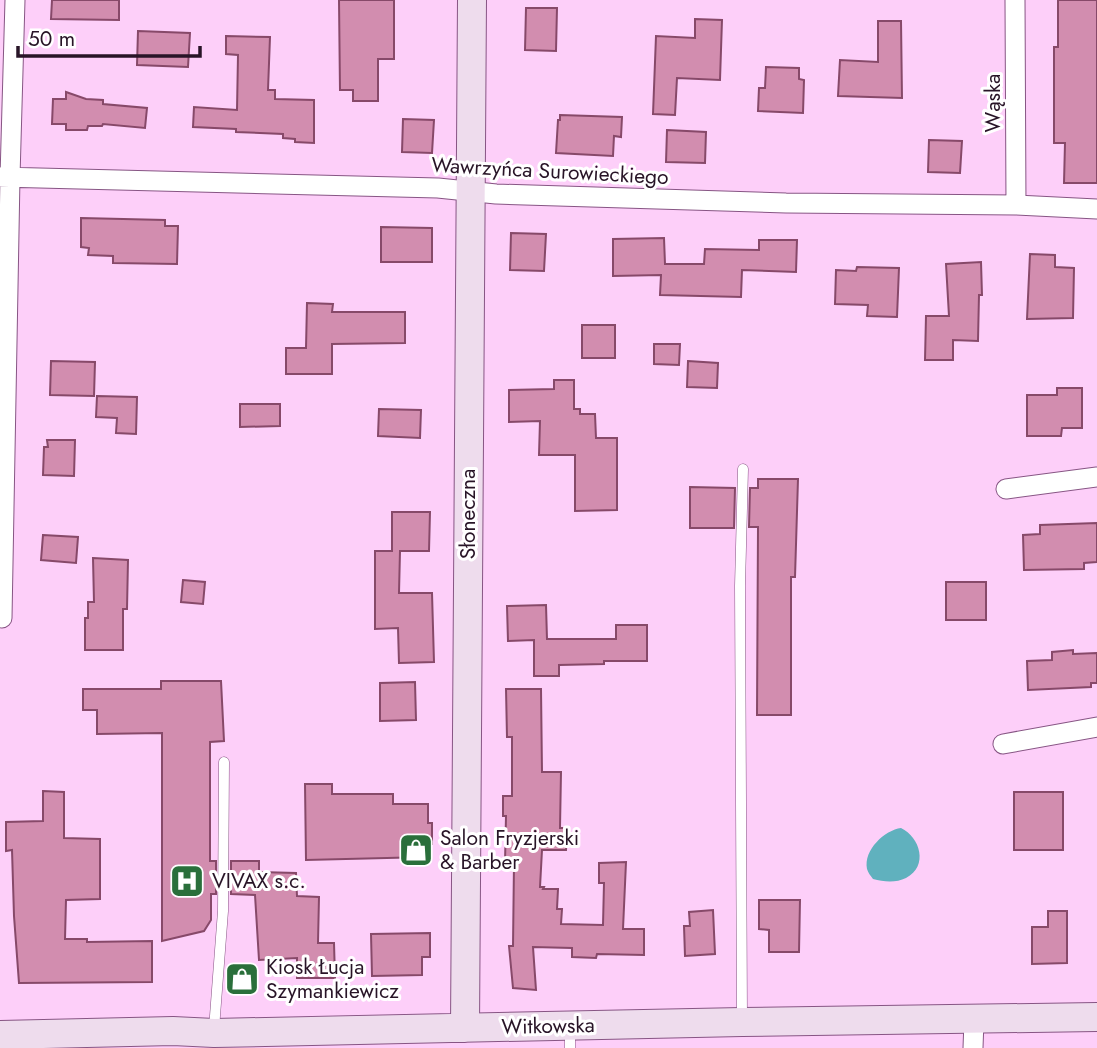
<svg xmlns="http://www.w3.org/2000/svg" width="1097" height="1048" font-family="Jost,sans-serif">
<style>
.water{fill:#60b1be}
.building{fill:#d28daf;stroke:#874969;stroke-width:2}
.lines{fill:none;stroke-linecap:round;stroke-linejoin:round}
.lane-casing{stroke:#875584;stroke-width:11}
.street-casing{stroke:#875584;stroke-width:21}
.secondary-casing{stroke:#875584;stroke-width:30}
.lane{stroke:#fff;stroke-width:10}
.street{stroke:#fff;stroke-width:19}
.secondary{stroke:#eedced;stroke-width:28}
.labels{text-anchor:middle;dominant-baseline:central;stroke-width:6;stroke-linejoin:round;paint-order:stroke}
.street-label{font-size:21px;fill:#281427;stroke:#fff}
.poi-label{font-size:21px;fill:#281427;stroke:#fff;text-anchor:start}
</style>
<rect width="100%" height="100%" fill="#fdcff9"/>
<!-- water -->
<path class="water" d="M901 828C920 837 929 866 906 878 896 883 884 882 873 879 871 876 868 873 867 869 863 850 885 830 901 828Z"/>
<!-- building -->
<path class="building" d="M52 0H119V20L51 19Z
M339 0H394V59H378V101H353V90H340Z
M1058 0H1097V183H1064L1065 143H1054V47H1058Z
M526 8H557L556 51 525 50Z
M695 19 722 20 720 80 677 78 675 115 653 114 656 36 695 38Z
M878 21H901L902 98 838 96 840 60 878 62Z
M138 31 190 33 188 67 137 65Z
M226 36 270 37 268 90H275V99L314 100V143L295 142V139L283 138V134L236 132V129L193 127 194 107 237 110 238 55 226 54Z
M766 67 799 68V79L804 80 803 113 758 111 759 88H765Z
M66 92 86 99 103 100V104L147 108 145 128 103 124 102 126H88L87 130H66V124H52L53 99H66Z
M560 115 622 117 621 137 614 136 613 156 556 153 558 120H560Z
M403 119 434 120 432 153 402 152Z
M667 130 706 132 705 163 666 162Z
M929 140 962 141 960 173 928 172Z
M81 218 165 220V226H178L177 264 113 263V256L88 255 89 248 81 247Z
M381 227 432 228V262H381Z
M511 233 546 234 544 271 510 270Z
M664 238 665 264H704L705 249 759 250V240H797L796 272 742 270 741 297 660 295 661 275 613 276V239Z
M1030 254 1055 255V267L1074 268 1073 318 1027 319Z
M981 262 982 295H979L978 341 953 340V360H925L926 316H949L946 264Z
M857 267 899 268 897 317 867 316 868 305 835 304 836 270 856 271Z
M307 303 333 304 332 312H405V343L332 344V374H286V348H306Z
M582 325H615V358H582Z
M654 344H680L679 365 654 364Z
M51 361 95 362 94 396 50 395Z
M688 361 718 363 717 388 687 387Z
M554 380H574V409H580V414H595L596 438H617V510L575 511V455H539L540 421 509 422V390L554 389Z
M1057 388H1082V428H1062L1061 436H1027V395H1057Z
M97 396 137 397 136 434 116 433 117 418 96 417Z
M240 404H280V426L240 427Z
M379 409 421 410 420 438 378 436Z
M47 440H75L74 476 43 475 44 447H48Z
M758 479H798L795 577H791V715H757L758 527H749L750 488H758Z
M690 487 735 488 734 528H690Z
M392 512H430L429 551H400L399 593H432L434 662 399 663 398 628 375 629V551H392Z
M1097 523V562L1084 563V569L1024 570 1023 535 1040 534V525Z
M43 535 78 537 76 563 41 560Z
M93 558 128 560 127 609H123V650H85V618H88V602H94Z
M183 580 205 582 203 604 181 602Z
M946 582H986V620H946Z
M546 605 547 639H616V625H647V661H604V664L559 665V676H534V640L508 641 507 606Z
M1073 650V654L1097 653V683H1091V687L1028 690 1027 661 1052 660V652Z
M161 681H221L224 741 210 742V861H216V894H211V920L204 931 162 941V733L97 734V710H83V689H161Z
M415 682 416 720 380 721V683Z
M506 689H541L542 772H561L560 828H567L566 850H542L540 887H544L543 889H558L557 909H562L561 924 603 925 604 883H599V863L626 862 623 929H644V955L597 954 596 958 572 957V948L533 947 536 990 513 988 509 946H513L514 863H505L506 816H503V796H512V737H507Z
M305 784H332V794H393V804H428V823H432V844H427V857L306 860Z
M43 791 64 792V838L100 839V899L66 900 65 939H87V942L152 941V982L19 983 14 916 12 850 6 851V822L43 821Z
M1014 792H1063V850H1014Z
M231 861H259V872L296 873 297 896 319 897 318 943H334L335 978H297V958L259 960 255 895 231 894Z
M759 900H800L799 952H769V930L759 929Z
M713 910 715 954 685 956 684 926H690L689 912Z
M1048 911H1067V963L1032 964V927H1048Z
M430 933V957H422V975L372 976 371 934Z"/>
<g class="lines">
<!-- lane casing -->
<g class="lane-casing">
<path id="lane" d="M742 1018 740 586 743 469
M570 1028V1048
M214 1029 223 911 224 762"/>
</g>
<!-- street casing -->
<g class="street-casing">
<path id="street" d="M1015 0 1016 205
M0 177 438 188 496 194 786 203 1016 205 1097 209
M1006 489 1097 477
M2 618 10 177 15 0
M1003 744 1097 727
M973 1048 974 1020"/>
</g>
<!-- secondary casing -->
<g class="secondary-casing">
<path id="secondary" d="M465 1028 472 0
M0 1035 173 1031 214 1033 742 1022 1097 1017"/>
</g>
<!-- lane -->
<use href="#lane" class="lane"/>
<!-- street -->
<use href="#street" class="street"/>
<!-- secondary -->
<use href="#secondary" class="secondary"/>
</g>
<!-- icons -->
<defs>
<g id="shop-square" transform="scale(1.75)"><rect x="-9" y="-9" width="18" height="18" rx="4" fill="#2a6f3b" stroke="#fff"/><path d="M-5-2.5h2.3a2.7 3.5 0 0 1 5.4 0H5L5.5 6h-11ZM-1.5-2.5h3a1.5 2.3 0 0 0-3 0Z" fill="#fff"/></g>
<g id="hospital-square" transform="scale(1.75)"><rect x="-9" y="-9" width="18" height="18" rx="4" fill="#2a6f3b" stroke="#fff"/><path d="M-5-5h3v3.5h4V-5h3V5h-3V1.5h-4V5h-3Z" fill="#fff"/></g>
</defs>
<g fill-rule="evenodd">
<use href="#shop-square" x="416" y="850"/>
<use href="#hospital-square" x="187" y="881"/>
<use href="#shop-square" x="242" y="979"/>
</g>
<g class="labels">
<!-- street labels -->
<g class="street-label">
<text transform="translate(993 103) rotate(-90)">Wąska</text>
<text transform="translate(550 171) rotate(3)">Wawrzyńca Surowieckiego</text>
<text transform="translate(468 514) rotate(-90)">Słoneczna</text>
<text transform="translate(548 1026) rotate(-1)">Witkowska</text>
</g>
<!-- poi labels -->
<g class="poi-label">
<text x="440" y="838">Salon Fryzjerski<tspan x="440" dy="24">&amp; Barber</tspan></text>
<text x="212" y="881">VIVAX s.c.</text>
<text x="266" y="967">Kiosk Łucja<tspan x="266" dy="24">Szymankiewicz</tspan></text>
</g>
</g>
<!-- scale -->
<path d="M18 46v10h182v-10" fill="none" stroke="#281427" stroke-width="3.5"/>
<text x="28" y="46" font-size="21" fill="#281427" stroke="#ffffff" stroke-width="5" paint-order="stroke">50 m</text>
</svg>
